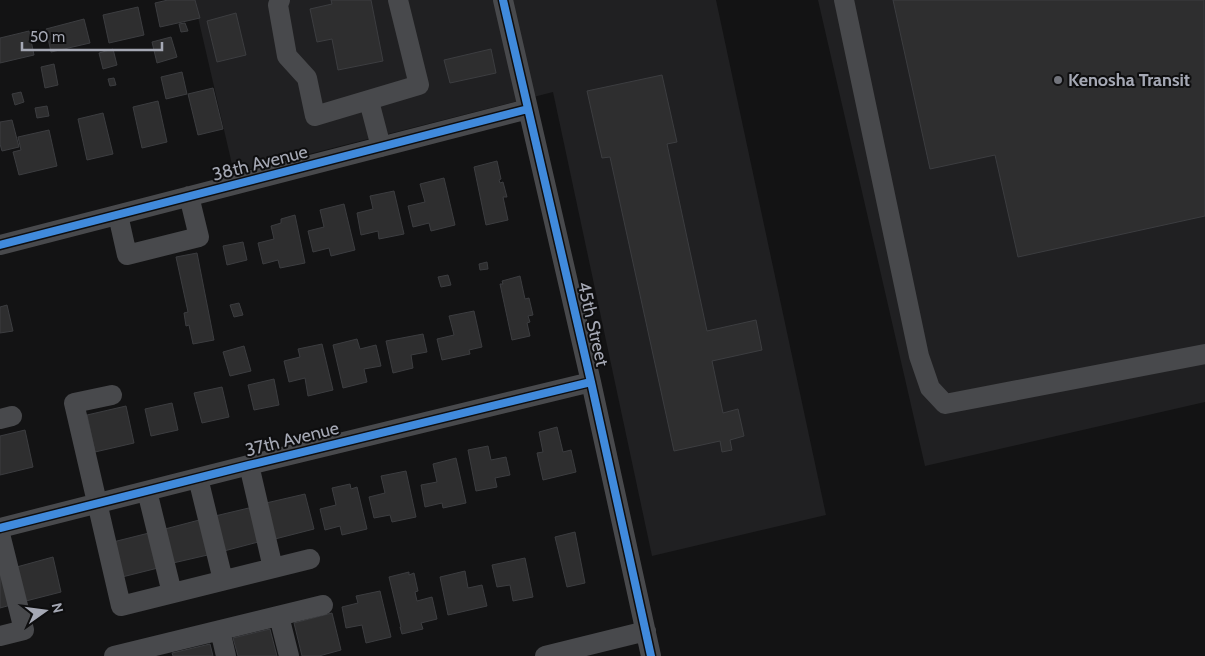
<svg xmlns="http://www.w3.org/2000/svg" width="1205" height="656" font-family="Cabin,sans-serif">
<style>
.built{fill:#202022}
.building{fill:#2e2e2f;stroke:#3c3d40}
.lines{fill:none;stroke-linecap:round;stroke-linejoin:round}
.minor{stroke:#48494c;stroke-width:20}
.cycleway-casing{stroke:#0e0e0f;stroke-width:11}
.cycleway{stroke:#408adc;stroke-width:8}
.poi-dot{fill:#72747c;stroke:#0e0e0f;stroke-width:2}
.labels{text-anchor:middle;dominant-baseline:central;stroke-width:4;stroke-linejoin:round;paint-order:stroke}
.poi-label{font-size:18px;font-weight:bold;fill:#a5a8b4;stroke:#0e0e0f;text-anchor:start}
.street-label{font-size:18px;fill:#a5a8b4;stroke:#0e0e0f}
</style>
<rect width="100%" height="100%" fill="#131314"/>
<!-- built -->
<path class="built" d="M194 0H716L826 515 652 556 553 92 234 173Z
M818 0H1205V402L925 466Z"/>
<!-- building -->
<path class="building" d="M168 0H195L200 18 160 27 155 3Z
M331 0H371L383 61 338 70 332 39 317 42 310 9 332 4Z
M893 0H1204L1205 216 1018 257 995 155 930 169Z
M138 7 144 35 109 43 103 15Z
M236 13 246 55 217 62 207 21Z
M84 19 90 43 51 52 46 29Z
M185 23 188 31 181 32 179 24Z
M29 31 34 55 0 63V38Z
M171 37 177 57 157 63 152 42Z
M113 49 117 65 103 69 99 53Z
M491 49 496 73 450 83 444 60Z
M54 64 58 85 45 88 41 67Z
M182 72 187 94 166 99 161 77Z
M662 75 677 142 667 144 707 331 756 320 762 350 712 361 723 413 738 409 744 436 730 440 732 450 722 452 720 441 674 451 610 157 602 158 587 91Z
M114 78 116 85 110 86 108 79Z
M213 88 223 129 198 135 188 94Z
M21 92 24 102 15 105 12 94Z
M158 101 167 142 142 148 133 107Z
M47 106 49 116 37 118 35 108Z
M103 113 113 154 87 160 78 119Z
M12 120 19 147 2 151 0 144V122Z
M49 130 57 166 19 175 13 152 21 150 18 137Z
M497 161 501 179 499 180 500 183 503 182 507 197H503L508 220 486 225 474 167Z
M444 178 455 225 431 231 429 223 413 227 408 206 425 202 420 184Z
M394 191 404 234 379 239 378 231 361 235 357 213 373 209 370 196Z
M344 204 355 250 331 256 329 248 313 252 308 231 324 227 320 210Z
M295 215 305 263 280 268 278 260 263 264 258 243 274 239 271 226 281 223V219Z
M243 242 247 260 227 265 223 246Z
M197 253 214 340 193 344 189 325 186 326 184 313 188 312 176 257Z
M487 262 488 269 480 270 479 264Z
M448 275 451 285 441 287 438 277Z
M520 276 525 299 529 298 533 315 528 316 530 322 527 323 530 336 512 340 500 284H503L502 281Z
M239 303 243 315 234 317 230 305Z
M7 305 13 331 0 333V307Z
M474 311 482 347 469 350 470 354 442 360 437 339 454 335 449 316Z
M423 334 427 352 411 355 413 368 393 373 386 341Z
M357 339 360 349 376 345 381 366 364 369 367 382 343 388 333 345Z
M322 344 333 390 308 396 305 378 289 382 284 361 300 357 298 349Z
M244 346 251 371 230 376 223 352Z
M274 379 279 405 254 410 248 385Z
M222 387 229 417 202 423 194 393Z
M172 403 178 430 151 436 145 409Z
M126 406 134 443 95 452 87 415Z
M557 427 563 452 571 450 576 472 543 480 537 453 543 452 539 432Z
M25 430 33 467 0 475V436Z
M488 446 491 460 506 457 510 475 495 478 497 487 476 491 468 450Z
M456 458 466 503 443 508 442 503 425 507 421 485 437 482 433 464Z
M406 471 416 517 392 522 390 515 374 518 369 497 385 493 381 476Z
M350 484 351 489 357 487 367 529 342 535 340 526 325 530 320 509 336 505 332 488Z
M305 494 314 529 275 539 266 503Z
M253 507 262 541 224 551 215 516Z
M203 519 212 554 173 563 165 529Z
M153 532 162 567 122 577 113 542Z
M575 532 585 583 567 587 555 537Z
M53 557 61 592 22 602 13 568Z
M525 558 533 597 513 601 510 585 497 587 492 565Z
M0 569 11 605 0 608Z
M465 571 468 588 482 585 487 606 448 615 440 577Z
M409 572V575L414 573 418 591 415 592 417 601 432 597 437 619 421 623 423 629 402 634 400 627H401L389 577Z
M380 591 391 637 366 643 362 625 346 628 342 607 358 603 356 596Z
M332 613 341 650 319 656H302L294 623Z
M270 629 277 656H238L233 638Z
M210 644 213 656H173L172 653Z"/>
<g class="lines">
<!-- minor -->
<path class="minor" d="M280 0 278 5 287 56 307 78 315 116 419 85 398 0
M503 0 591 382 651 656
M844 0 919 356 930 388 945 404 1205 354
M369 101 381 147
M118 215 127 255 199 237 189 196
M0 245 528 109
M112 395 74 403 121 606 310 559
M0 419 12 416
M249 465 273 568
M198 478 223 580
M147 491 172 593
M0 528 249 465 591 382
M0 534 24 630 0 636
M279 616 289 656
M220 630 226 656
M114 656 323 605
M545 656 646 631"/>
<!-- cycleway casing -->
<g class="cycleway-casing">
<path id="cycleway" d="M503 0 591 382 651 656
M0 245 528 109
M0 528 249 465 591 382"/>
</g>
<!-- cycleway -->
<use href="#cycleway" class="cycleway"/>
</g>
<!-- markers -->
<circle class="poi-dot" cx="1058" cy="80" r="5"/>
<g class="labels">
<!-- poi labels -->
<g class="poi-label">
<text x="1068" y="80">Kenosha Transit</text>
</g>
<!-- street labels -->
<g class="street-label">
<text transform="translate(260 163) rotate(-14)">38th Avenue</text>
<text transform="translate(593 324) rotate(77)">45th Street</text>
<text transform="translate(292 439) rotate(-14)">37th Avenue</text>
</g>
</g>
<!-- north arrow -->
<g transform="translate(45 611) rotate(76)" stroke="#0e0e0f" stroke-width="4" paint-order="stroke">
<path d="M0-4L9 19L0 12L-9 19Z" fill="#a5a8b4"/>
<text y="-8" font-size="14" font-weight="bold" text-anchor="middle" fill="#a5a8b4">N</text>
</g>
<!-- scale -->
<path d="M22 42v8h140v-8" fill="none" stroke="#a5a8b4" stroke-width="2.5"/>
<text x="30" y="42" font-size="15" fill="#a5a8b4" stroke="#0e0e0f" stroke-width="4" paint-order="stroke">50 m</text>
</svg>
